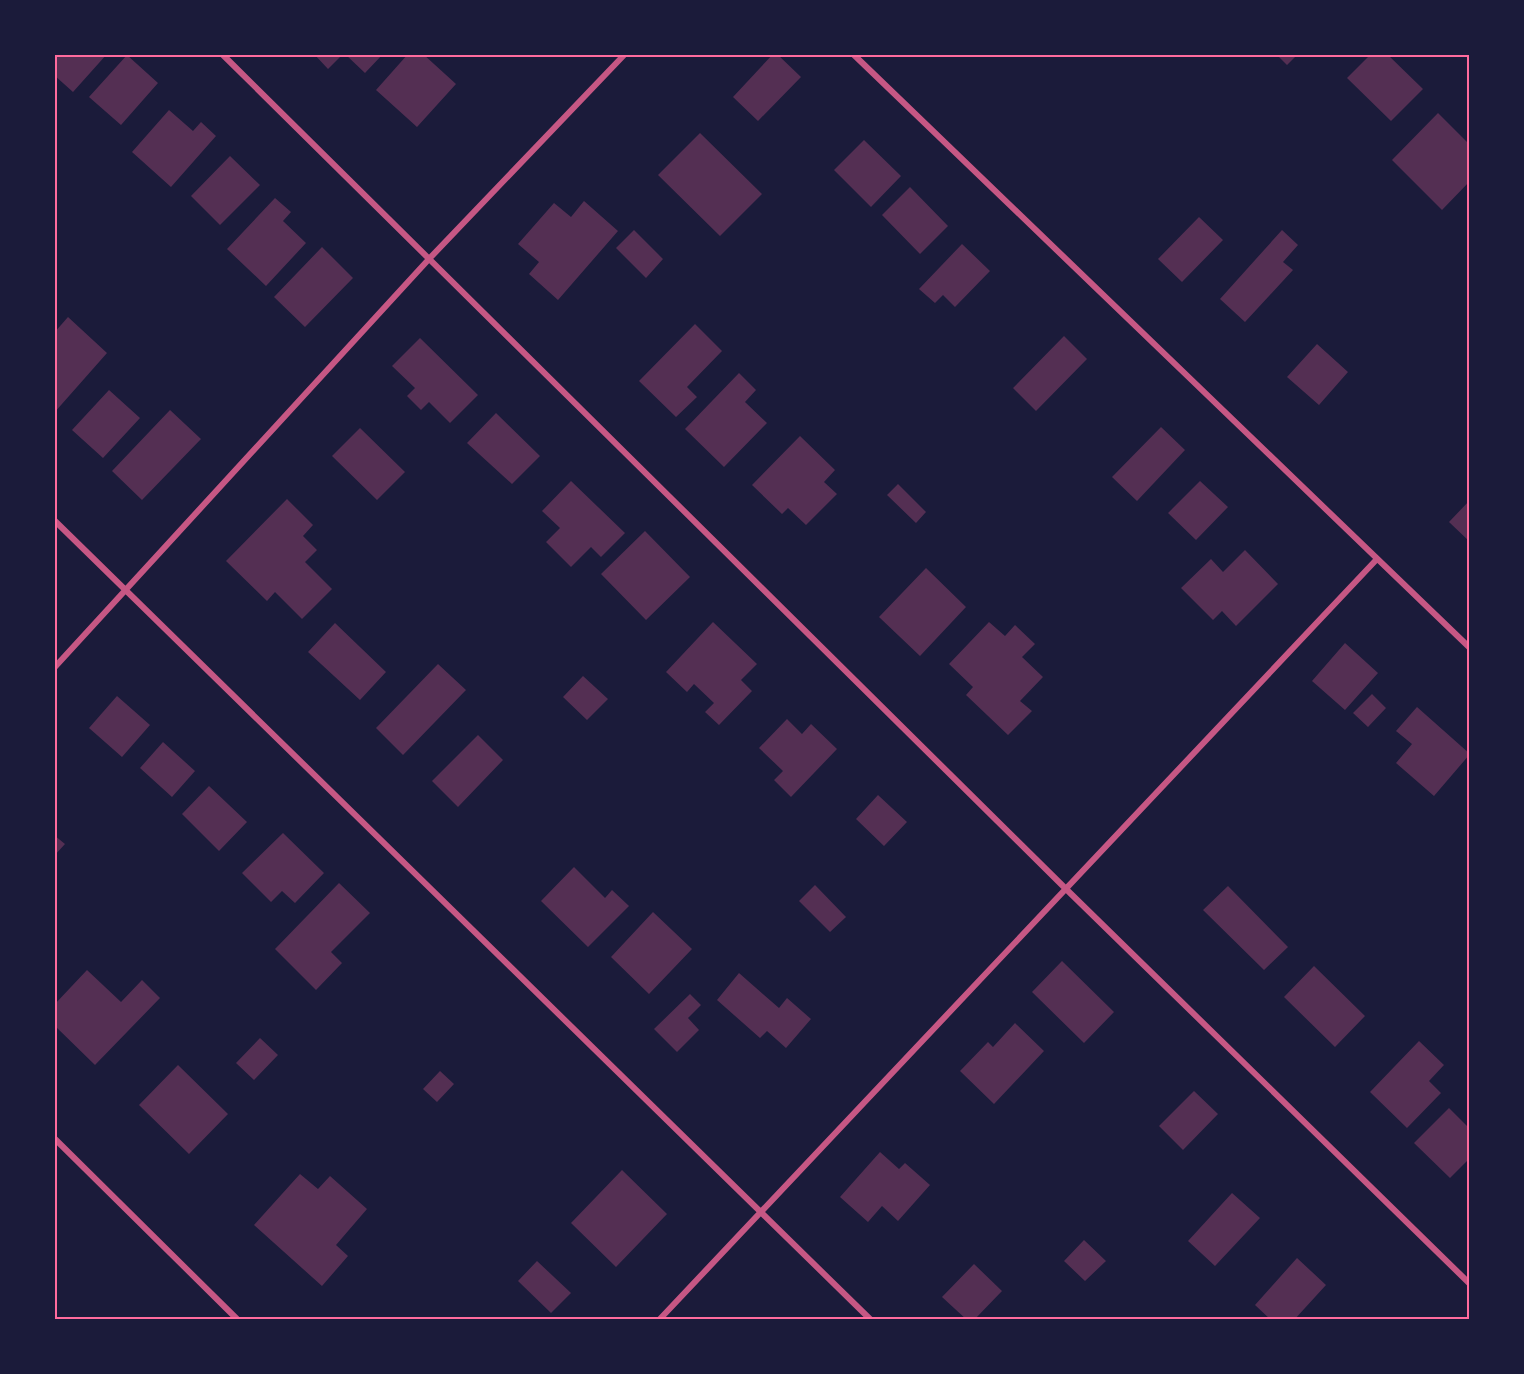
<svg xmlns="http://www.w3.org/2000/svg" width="1524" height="1374" font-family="Literata,serif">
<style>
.building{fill:#542f53}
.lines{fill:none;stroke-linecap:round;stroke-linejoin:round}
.minor{stroke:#c65784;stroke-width:6}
.neatline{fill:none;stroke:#ff6b9d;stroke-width:2}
</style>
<rect width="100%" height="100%" fill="#1b1b3a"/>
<!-- building -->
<path class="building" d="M54 54H107L73 92 54 75Z
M314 54H343L328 69Z
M345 54H383L365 73Z
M408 54H423L456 84 417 127 376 90Z
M773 54H777L801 77 758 121 733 97Z
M1276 54H1298L1287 65Z
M1371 54H1387L1423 89 1391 121 1347 78Z
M127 55 158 83 121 125 89 97Z
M169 110 193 131 201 122 216 136 171 187 132 152Z
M1438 113 1470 145V181L1442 210 1392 160Z
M700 133 762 194 720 236 658 175Z
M864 140 901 176 871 207 834 170Z
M230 156 260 185 220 225 191 196Z
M910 187 948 226 920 254 882 215Z
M275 198 291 212 283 221 306 243 266 286 227 249Z
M584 201 618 231 558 300 529 274 539 262 518 244 554 203 571 217Z
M1199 217 1223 240 1182 282 1158 259Z
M634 230 663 259 646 278 616 248Z
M1282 230 1298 245 1283 262 1293 270 1245 322 1220 299Z
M962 244 990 271 955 307 943 295 935 303 919 289Z
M322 247 353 278 305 327 274 297Z
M68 317 107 353 54 413V333Z
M695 324 722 351 687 387 697 397 676 417 639 381Z
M1064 336 1087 359 1036 411 1013 388Z
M420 338 478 395 450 423 429 402 421 410 407 396 415 388 392 366Z
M1317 344 1348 372 1319 405 1287 377Z
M739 373 756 390 745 402 767 423 724 467 685 429Z
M109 390 140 418 103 458 72 430Z
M170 410 201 439 142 500 112 471Z
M496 413 540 456 512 484 467 443Z
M1161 427 1185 450 1137 501 1112 477Z
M360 428 405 472 377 500 332 456Z
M800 436 835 470 824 482 837 494 806 525 788 508 782 514 752 485Z
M571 481 625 533 601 557 591 547 571 567 546 542 560 528 542 511Z
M1200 481 1228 507 1196 540 1168 513Z
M898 484 926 512 916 523 887 495Z
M287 499 313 525 303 536 317 550 305 562 332 589 302 619 275 592 267 601 226 561Z
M1470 500V542L1449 522Z
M645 531 690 577 646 620 601 574Z
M1245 550 1278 584 1236 626 1222 611 1213 620 1181 588 1211 559 1223 572Z
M926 568 966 607 920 656 879 617Z
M713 622 757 664 741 680 752 691 719 725 705 712 714 703 694 684 687 692 666 672Z
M989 622 1005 636 1015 625 1035 644 1022 657 1043 677 1020 701 1032 711 1008 735 966 695 973 687 949 664Z
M335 623 386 672 360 700 308 652Z
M1345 643 1378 673 1345 710 1312 681Z
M438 664 466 690 403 755 376 728Z
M583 676 608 699 587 720 563 697Z
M1372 694 1386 708 1368 727 1353 713Z
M117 696 150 725 122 757 89 728Z
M1417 707 1470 754 1434 796 1396 763 1412 744 1396 731Z
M787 719 802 734 811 724 837 749 791 797 774 780 783 771 759 748Z
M478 735 503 760 458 807 432 781Z
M163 742 195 771 172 797 140 768Z
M209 786 247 822 219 851 182 814Z
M878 795 907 822 884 846 856 819Z
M283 833 324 873 295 903 282 891 271 902 242 873Z
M54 835 65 844 54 856Z
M574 867 605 898 612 890 629 906 588 947 541 901Z
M339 883 370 913 331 952 342 963 316 990 275 949Z
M815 885 846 917 830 932 799 901Z
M1228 886 1288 947 1264 970 1203 910Z
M653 912 692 949 649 994 611 957Z
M1062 961 1114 1012 1084 1043 1032 992Z
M1314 966 1365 1016 1335 1047 1284 997Z
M87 970 121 1002 142 980 160 998 95 1065 54 1025V1005Z
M739 973 779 1008 787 998 811 1019 786 1048 767 1031 760 1038 717 1000Z
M690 994 701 1005 688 1018 699 1030 677 1052 654 1029Z
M1015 1023 1044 1051 994 1104 960 1071 988 1042 993 1047Z
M260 1038 278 1055 254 1080 236 1063Z
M1419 1041 1444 1065 1429 1081 1441 1093 1407 1128 1370 1092Z
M178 1065 228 1114 189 1154 139 1105Z
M440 1071 454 1084 437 1102 423 1089Z
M1194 1091 1218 1114 1183 1150 1159 1126Z
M1449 1108 1470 1129V1158L1450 1178 1414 1143Z
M880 1152 899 1169 905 1163 930 1185 898 1221 882 1206 868 1222 840 1197Z
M622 1170 667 1214 616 1267 571 1223Z
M300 1174 318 1189 330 1176 367 1209 336 1245 348 1256 322 1286 254 1225Z
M1232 1193 1260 1218 1215 1266 1188 1241Z
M1084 1240 1106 1261 1085 1281 1064 1261Z
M1297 1258 1326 1285 1294 1320H1271L1255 1305Z
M537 1261 571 1293 551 1313 518 1281Z
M974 1264 1002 1291 974 1320H967L942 1297Z"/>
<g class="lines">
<!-- minor -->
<path class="minor" d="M222 54 1066 889 1470 1284
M853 54 1470 648
M54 520 871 1320
M54 668 429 259 625 54
M54 1138 238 1320
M659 1320 1377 559"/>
</g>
<!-- border -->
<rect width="1524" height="1374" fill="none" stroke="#1b1b3a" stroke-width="111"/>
<rect x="56" y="56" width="1412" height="1262" class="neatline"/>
</svg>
